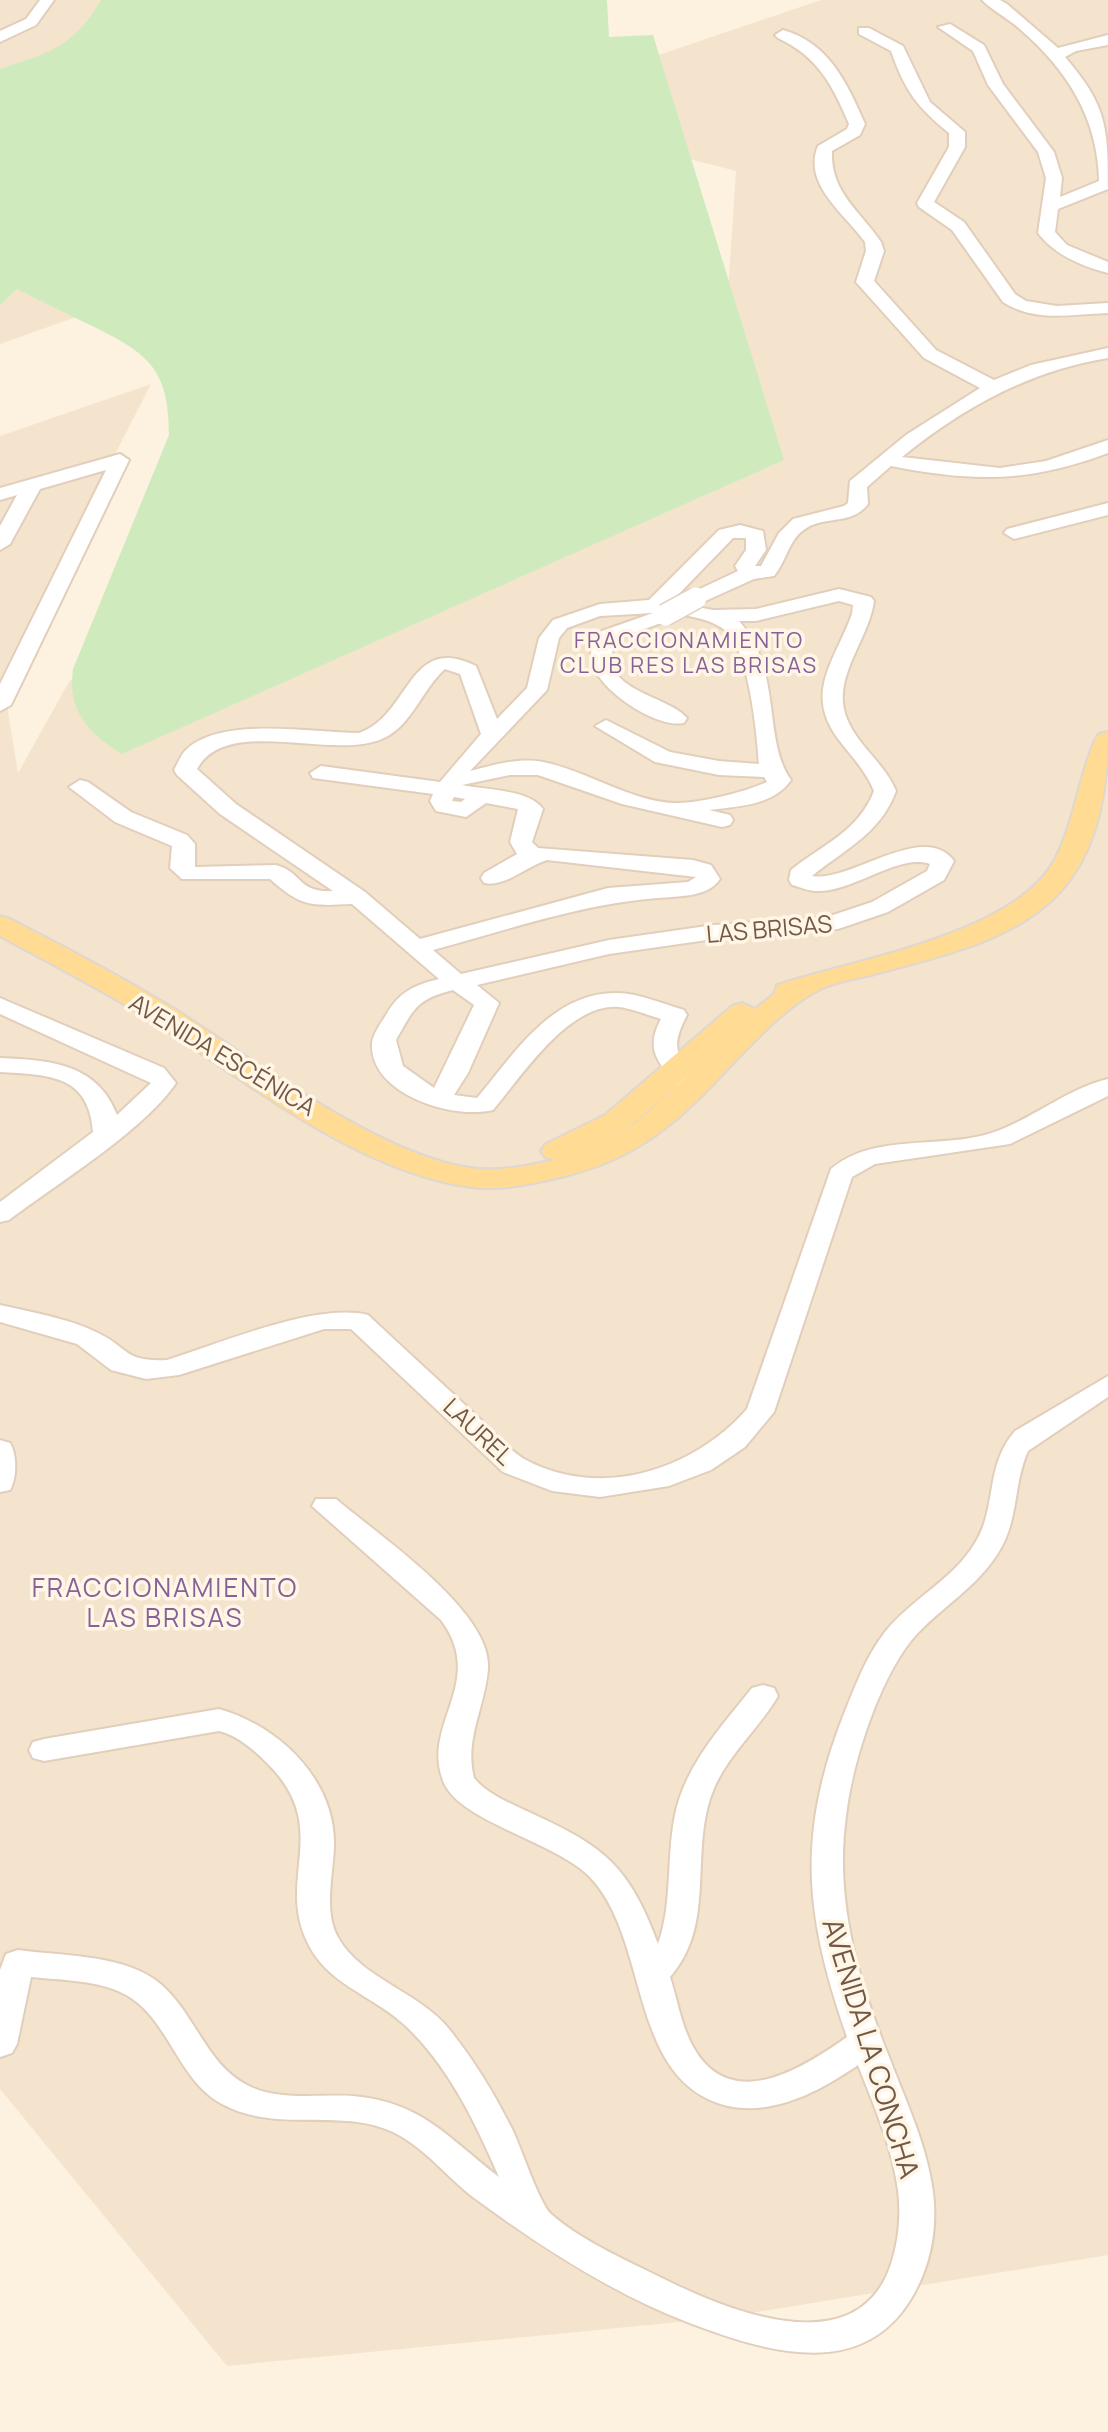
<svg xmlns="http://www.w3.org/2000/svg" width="1108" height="2432" font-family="Manrope,sans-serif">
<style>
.residential{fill:#f5e4cd}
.green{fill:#cfebbe}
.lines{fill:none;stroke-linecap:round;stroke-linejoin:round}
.minor-casing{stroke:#e1cebb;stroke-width:4}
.major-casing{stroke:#ded7d3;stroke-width:4}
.minor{fill:#fff;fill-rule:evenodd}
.major{fill:#ffdb94;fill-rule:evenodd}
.minor-bridge-casing{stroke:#e1cebb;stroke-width:24;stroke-linecap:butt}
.minor-bridge{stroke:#fff;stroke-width:21}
.labels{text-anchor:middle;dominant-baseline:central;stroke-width:7;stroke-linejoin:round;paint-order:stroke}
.far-neighbourhood-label{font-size:22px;letter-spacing:2px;fill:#876198;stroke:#fff6e6}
.street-label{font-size:24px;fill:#745846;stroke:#fff6e6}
.neighbourhood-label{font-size:26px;letter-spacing:2px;fill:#876198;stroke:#fff6e6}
.near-street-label{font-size:28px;fill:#745846;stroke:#fff6e6}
</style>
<rect width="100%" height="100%" fill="#fdf2df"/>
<!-- residential -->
<path class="residential" d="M0 0H103L4 126 166 285 0 344Z
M821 0H1108V2255L720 2318 227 2366 0 2089V436L151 384 2 675 18 773 70 680 147 671 727 306 736 171 635 145 623 67Z"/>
<!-- green -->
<path class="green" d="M101 0H607L609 37 653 35 784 460 122 754C88 733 67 711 73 669L169 435C169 367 147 353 90 325 65 313 41 301 17 289L0 305V69C51 52 72 48 101 0Z"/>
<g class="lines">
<!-- minor casing -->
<g class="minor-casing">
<path id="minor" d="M40 0H54L36 25 0 42V31L26 19Z
M982 0H1000L1007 4 1058 48 1108 35V45L1076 51 1065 57C1107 106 1108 127 1108 189L1058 209 1055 232 1067 245 1108 262V273C1081 266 1055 255 1038 233L1046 178 1038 152 988 85 973 51 938 27 950 24 984 45 1003 84 1054 152 1062 178 1060 197 1099 181C1098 117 1066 69 1021 30 1009 19 993 11 982 0Z
M859 28H869L903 46 930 102 965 132V147L934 202 964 222 1015 294 1026 301 1057 306 1108 303V313C1071 314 1036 323 1003 302L952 230 919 207 917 203 949 147V133C917 107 905 91 891 51L859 34Z
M783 30C829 43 847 83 865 124L860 135 832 151C830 192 860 211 881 242L884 251 874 281 936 350 994 380 1031 365 1108 348V358C1029 371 964 407 902 457L1000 468 1046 461 1108 440V453C1029 483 972 482 891 466L867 487 868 504C851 526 825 515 805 529 789 539 786 562 774 576L754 579 703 602H689L686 598 689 594 738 571 735 566 746 550V538H733L671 602 713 610 756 609 839 589 871 597 874 601C869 640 830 679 847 719 858 746 885 764 896 791 880 834 845 849 812 876 850 883 924 820 954 861L944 880 888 912 838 929 714 939 609 954 477 985 499 1003 468 1073 454 1095 477 1098C514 1054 552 992 617 993 638 993 663 1004 684 1010L687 1015C667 1053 680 1055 702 1087L699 1092H681C661 1063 643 1053 661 1019 648 1015 633 1009 619 1007 568 1003 522 1076 493 1110 453 1120 369 1094 372 1043 373 1034 381 1023 386 1015 399 992 414 985 439 979L352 904C311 906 301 907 270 879H182L170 868 172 846 115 822 69 787 80 780 88 782 131 812 187 835 195 844V867L276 865C303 872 297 893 333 891L220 814 177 775 174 770C178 763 181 754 187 749 223 716 313 733 359 733 411 715 408 632 476 666L497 719 527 688 539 638 553 620 600 604 649 600 719 530 740 525 763 531 766 550 755 566H761L779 533 793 519 844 506 848 503 850 481 906 435 980 388 924 358 856 282 866 251 865 242C845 214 802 184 818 146L847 129 849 124C832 84 818 57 778 38L775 35ZM839 601 853 605 852 614C835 661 803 693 839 740 852 757 866 771 874 791 859 831 822 845 791 870L789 880 792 885C800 887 808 891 816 891 853 893 898 853 930 864L927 871 872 902 827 917 714 925 609 940 461 974 433 950C507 930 581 904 657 898 678 896 707 898 720 879L711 865 693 860 538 848 532 842 543 809C528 789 485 790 462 785L510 775H538L622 804 722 827 730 825 733 820 730 815 709 810C738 806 773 806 791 780 762 740 783 669 739 621H756ZM653 613 602 631C596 640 590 648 591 659 595 688 656 729 684 723L687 718C667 694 591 690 617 639L672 619 675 614C692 616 714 620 727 632 749 653 757 733 759 764L719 761 670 752 606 720 595 726 655 762 719 775 764 777 767 782C745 792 701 803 678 803 635 804 586 770 543 762 519 757 494 765 470 771L547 690 559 638 567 628 600 616ZM445 669 460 674 481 734 440 782 321 766 310 773 313 778 433 794 430 801 436 811 466 817 486 803 518 809 510 842 517 854 484 873 481 878 484 883C504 888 527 866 547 860L696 877 688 882 608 888 420 939 365 892 236 804 197 769C227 714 334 762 384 738 412 725 423 688 445 669ZM454 797 465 799 461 802 452 801ZM453 990 474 1005 434 1088 403 1066 396 1040C414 1008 417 999 453 990Z
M120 454 129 460 11 705 0 711V684L106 470 40 489 10 544 0 550V526L17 495 0 500V488Z
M1108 503V515L1014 539 1004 533 1007 529Z
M0 998 164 1068 176 1083C143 1131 58 1183 9 1220L0 1222V1202L93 1132C89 1074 48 1075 0 1072V1058C49 1060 97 1063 117 1115L151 1083 0 1014Z
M1108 1079V1096L1010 1144 875 1164 852 1177 774 1412 745 1447 711 1470 669 1486 600 1497 552 1491 503 1472 351 1329H324L179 1375 146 1379 111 1370 77 1344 0 1322V1305C31 1312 67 1318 96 1332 129 1347 122 1362 167 1360 219 1344 316 1302 368 1315 405 1350 443 1384 480 1419 494 1432 509 1451 526 1460 601 1500 694 1470 747 1409L831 1169C876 1131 945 1151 997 1131 1035 1117 1069 1088 1108 1079Z
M1108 1376V1397L1028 1451C1013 1484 1019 1521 998 1553 977 1587 943 1606 916 1635 880 1675 852 1763 846 1816 834 1902 859 1983 891 2062 907 2104 927 2146 933 2192 937 2224 932 2257 918 2286 870 2385 768 2353 687 2322 612 2293 541 2247 477 2200 448 2179 426 2148 393 2132 341 2107 277 2134 222 2104 175 2079 168 2011 118 1991 92 1980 59 1980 31 1977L17 2044 12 2053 0 2057V1970L6 1954 18 1950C61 1956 117 1954 154 1979 195 2008 204 2066 251 2087 281 2101 321 2094 353 2096 422 2102 448 2138 499 2177 476 2124 450 2069 408 2028 373 1994 324 1985 305 1937 279 1875 330 1827 269 1765 255 1751 239 1736 219 1731L44 1761 33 1758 29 1750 33 1742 44 1739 219 1709C279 1726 336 1780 334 1847 333 1875 323 1914 339 1939 361 1978 419 1992 449 2029 474 2060 494 2093 512 2129 521 2147 539 2203 551 2214 581 2241 634 2264 670 2282 736 2314 859 2362 891 2264 899 2240 901 2215 898 2190 892 2146 874 2106 858 2065 820 2091 774 2116 728 2106 627 2082 651 1941 590 1877 556 1842 461 1822 444 1783 419 1725 488 1683 441 1620L312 1506 316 1499H336C378 1535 493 1612 488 1669 485 1707 464 1740 474 1778 488 1795 512 1804 531 1813 605 1847 629 1866 658 1944 673 1902 666 1858 675 1815 685 1765 722 1726 752 1688L763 1685 774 1688 778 1696C757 1732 723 1758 710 1799 691 1859 715 1926 670 1977 677 1999 681 2023 691 2043 728 2116 802 2069 847 2037 806 1918 796 1839 842 1719 854 1689 865 1658 885 1632 911 1599 953 1580 975 1543 998 1506 984 1467 1015 1431Z
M0 1440 10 1443C17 1454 17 1478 10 1490L0 1492Z"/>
</g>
<!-- major casing -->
<g class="major-casing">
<path id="major" d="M1108 732C1108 790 1098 857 1053 899 1007 943 934 958 875 974 856 979 832 982 815 992 786 1008 759 1036 736 1060 681 1119 642 1158 561 1177 532 1184 501 1191 471 1187 357 1172 247 1081 152 1021 103 990 51 964 0 936V916L10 919C66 948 122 977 176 1010 254 1060 379 1155 470 1168 498 1172 527 1166 555 1160L546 1158 541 1151 546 1144 605 1115 732 1006 742 1003 755 1009 774 994 777 985C852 960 1013 935 1054 861 1074 824 1078 779 1095 740L1099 734ZM695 1069 632 1126 576 1154 627 1129Z"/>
</g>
<!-- minor -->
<use href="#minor" class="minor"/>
<!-- major -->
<use href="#major" class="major"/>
<!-- minor-bridge casing -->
<g class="minor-bridge-casing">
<path id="minor-bridge" d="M665 615 696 598"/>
</g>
<!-- minor-bridge -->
<use href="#minor-bridge" class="minor-bridge"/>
</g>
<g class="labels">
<!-- far-neighbourhood labels -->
<g class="far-neighbourhood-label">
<text x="689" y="640">FRACCIONAMIENTO<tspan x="689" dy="25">CLUB RES LAS BRISAS</tspan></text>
</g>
<!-- street labels -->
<g class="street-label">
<text transform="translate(769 928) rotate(-5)">LAS BRISAS</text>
<text transform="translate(223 1054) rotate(31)">AVENIDA ESCÉNICA</text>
<text transform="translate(479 1431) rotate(43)">LAUREL</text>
</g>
<!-- neighbourhood labels -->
<g class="neighbourhood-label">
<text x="165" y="1587">FRACCIONAMIENTO<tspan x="165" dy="30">LAS BRISAS</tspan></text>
</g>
<!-- near-street labels -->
<g class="near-street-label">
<text transform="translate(872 2048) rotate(73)">AVENIDA LA CONCHA</text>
</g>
</g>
</svg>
